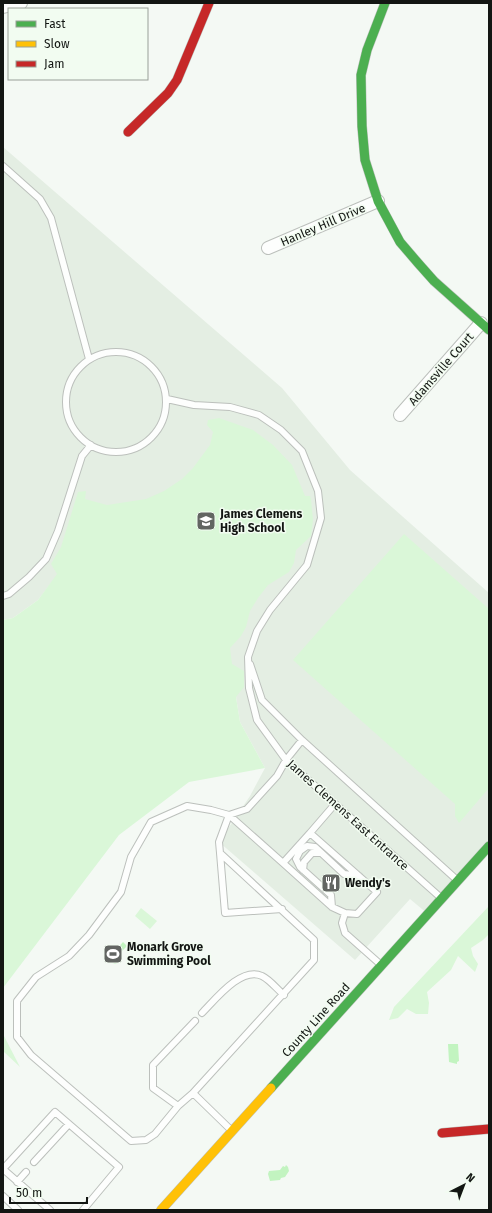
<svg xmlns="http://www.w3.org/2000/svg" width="492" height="1213" font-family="'Fira Sans',sans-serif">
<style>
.built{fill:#e4eee3}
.green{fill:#daf7d8}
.water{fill:#c2f4c0}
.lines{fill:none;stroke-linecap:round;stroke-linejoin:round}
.lane-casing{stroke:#bcc0bc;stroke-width:8}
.street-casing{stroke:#bcc0bc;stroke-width:14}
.fast-casing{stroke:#bcc0bc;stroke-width:10}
.slow-casing{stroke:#bcc0bc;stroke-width:10}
.jam-casing{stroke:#bcc0bc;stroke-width:10}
.lane{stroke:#fdfefd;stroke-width:6}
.street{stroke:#fdfefd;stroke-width:12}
.fast{stroke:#4caf50;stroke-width:9}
.slow{stroke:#ffc107;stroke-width:9}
.jam{stroke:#c62828;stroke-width:9}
.labels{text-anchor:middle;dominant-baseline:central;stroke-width:3;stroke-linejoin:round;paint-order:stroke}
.street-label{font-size:12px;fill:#131613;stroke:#f2fcf1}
.poi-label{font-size:12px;font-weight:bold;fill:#131613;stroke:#f2fcf1;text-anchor:start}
</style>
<rect width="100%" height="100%" fill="#f4f9f4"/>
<!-- built -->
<path class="built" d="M3 147 282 388 350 470 489 593V846L428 914 410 899 355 960 219 842 250 796 265 768 240 722 236 697 58 574 38 600 13 618 3 620Z"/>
<!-- green -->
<path class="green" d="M219 418 253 430 273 445 292 465 305 496H310L311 499 313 520 311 536 296 550 294 563 289 572 268 585 258 598 250 611 246 627 241 636 230 648 232 664 244 671V687L236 697 240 722 265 768 189 782 119 835 3 988V620L13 618 38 600 57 574 51 564 61 547 78 492 86 491 85 499 107 505 146 499 164 491 182 479 193 468 210 445 213 432 207 425 208 420Z
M404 534 489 609V788L459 823 455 816V804L293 660Z
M489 906V934L483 940 471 948 473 956 478 964 475 972 458 956 451 970 427 992 429 1003 428 1014H416L407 1009 398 1018 389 1020 394 1007Z
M141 908 157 921 150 929 135 916Z
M3 1034 20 1067 3 1051Z"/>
<!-- water -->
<path class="water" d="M123 942 127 946 121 952 120 962 115 964 108 961 105 956 107 950H116Z
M448 1044H458L459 1061 457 1062V1064L449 1062Z
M286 1165 288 1167 289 1171 285 1177 281 1178 280 1180 270 1181 268 1174 269 1171 280 1170 283 1166 285 1167Z"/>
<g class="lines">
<!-- lane casing -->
<g class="lane-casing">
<path id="lane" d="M3 166 40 199 51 218 89 359
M66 402a50 50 0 1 1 100 0a50 50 0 1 1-100 0Z
M167 399 194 405 230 407 259 415 281 430 302 451 318 491 321 518 307 565 270 610 257 631 248 657 249 688 257 720 286 760 440 897
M3 596 9 594 29 577 46 559 58 531 82 456 91 445
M250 664 262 700 302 740 457 880
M310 833 377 892 357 914 345 913 332 907 283 863Z
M310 833 335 804
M283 863 229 815 247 809 277 776 286 760 302 740
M303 870 304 862 312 853H321
M332 907 331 895 300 867 296 859 300 851 307 846 315 847 344 874 359 876
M345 913 342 923 345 933 380 964
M202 1013C215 1000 241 966 262 976 269 979 278 990 284 995
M193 1093 178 1106 153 1088V1065L195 1021
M178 1106 155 1134 146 1140 131 1141 31 1055 17 1037V1001L36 977 69 956 89 935 121 892 131 857 151 822 187 806 211 810 229 815 219 842 220 853
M231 1130 193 1093 314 960V940L220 853 225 913 282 909
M34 1162 69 1124
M3 1169 55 1112 119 1167 83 1210
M3 1169 50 1210
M17 1182 26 1172
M3 1196 18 1210"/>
</g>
<!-- street casing -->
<g class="street-casing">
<path id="street" d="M3 7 21 3
M268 248 378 201
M400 415 481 323"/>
</g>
<!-- fast casing -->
<g class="fast-casing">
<path id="fast" d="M385 3 367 50 361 75 362 126 365 160 378 201 400 242 418 263 434 281 489 330
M271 1088 489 846"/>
</g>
<!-- slow casing -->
<g class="slow-casing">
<path id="slow" d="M161 1210 271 1088"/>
</g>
<!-- jam casing -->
<g class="jam-casing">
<path id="jam" d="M128 132 168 93 177 80 209 3
M442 1133 489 1129"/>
</g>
<!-- lane -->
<use href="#lane" class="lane"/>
<!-- street -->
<use href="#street" class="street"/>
<!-- fast -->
<use href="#fast" class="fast"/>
<!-- slow -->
<use href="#slow" class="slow"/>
<!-- jam -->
<use href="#jam" class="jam"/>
</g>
<!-- icons -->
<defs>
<g id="school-square" transform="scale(1)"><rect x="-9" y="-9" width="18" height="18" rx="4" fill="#626562" stroke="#f2fcf1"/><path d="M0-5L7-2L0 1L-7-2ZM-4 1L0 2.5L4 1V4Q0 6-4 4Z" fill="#fff"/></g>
<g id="restaurant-square" transform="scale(1)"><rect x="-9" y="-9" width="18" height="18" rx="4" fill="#626562" stroke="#f2fcf1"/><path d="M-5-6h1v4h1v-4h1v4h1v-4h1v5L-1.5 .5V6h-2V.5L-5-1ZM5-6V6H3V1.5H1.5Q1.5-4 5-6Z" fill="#fff"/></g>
<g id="stadium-square" transform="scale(1)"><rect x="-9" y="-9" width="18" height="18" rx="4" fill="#626562" stroke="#f2fcf1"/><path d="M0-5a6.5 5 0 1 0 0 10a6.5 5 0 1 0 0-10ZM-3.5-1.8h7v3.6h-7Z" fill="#fff"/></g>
</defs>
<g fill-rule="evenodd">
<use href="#school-square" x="206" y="521"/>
<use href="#restaurant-square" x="331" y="883"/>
<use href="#stadium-square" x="113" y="954"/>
</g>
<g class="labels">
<!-- street labels -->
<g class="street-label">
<text transform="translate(323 225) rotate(-23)">Hanley Hill Drive</text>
<text transform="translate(441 369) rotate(-49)">Adamsville Court</text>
<text transform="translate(348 815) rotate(42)">James Clemens East Entrance</text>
<text transform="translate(316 1020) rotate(-48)">County Line Road</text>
</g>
<!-- poi labels -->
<g class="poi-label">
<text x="220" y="514">James Clemens<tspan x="220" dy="14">High School</tspan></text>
<text x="345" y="883">Wendy's</text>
<text x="127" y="947">Monark Grove<tspan x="127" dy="14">Swimming Pool</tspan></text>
</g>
</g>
<!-- border -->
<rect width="492" height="1213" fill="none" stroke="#131613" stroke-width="8"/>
<!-- legend -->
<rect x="8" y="8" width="140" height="72" fill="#f2fcf1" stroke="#99a098"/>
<rect x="16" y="21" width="20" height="6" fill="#4caf50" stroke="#99a098"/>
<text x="44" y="28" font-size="12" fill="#131613">Fast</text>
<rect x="16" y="41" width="20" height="6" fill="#ffc107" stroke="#99a098"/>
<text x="44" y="48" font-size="12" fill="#131613">Slow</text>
<rect x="16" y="61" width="20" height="6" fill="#c62828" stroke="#99a098"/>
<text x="44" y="68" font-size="12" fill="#131613">Jam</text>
<!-- north arrow -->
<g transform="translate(464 1185) rotate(42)" stroke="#f2fcf1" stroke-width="3" paint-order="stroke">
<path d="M0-3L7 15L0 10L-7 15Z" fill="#131613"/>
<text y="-6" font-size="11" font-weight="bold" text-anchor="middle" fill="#131613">N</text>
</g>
<!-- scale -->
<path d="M10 1197v6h77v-6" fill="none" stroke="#131613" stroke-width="2"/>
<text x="16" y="1197" font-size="12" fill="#131613" stroke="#f2fcf1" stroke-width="3" paint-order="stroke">50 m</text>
</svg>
